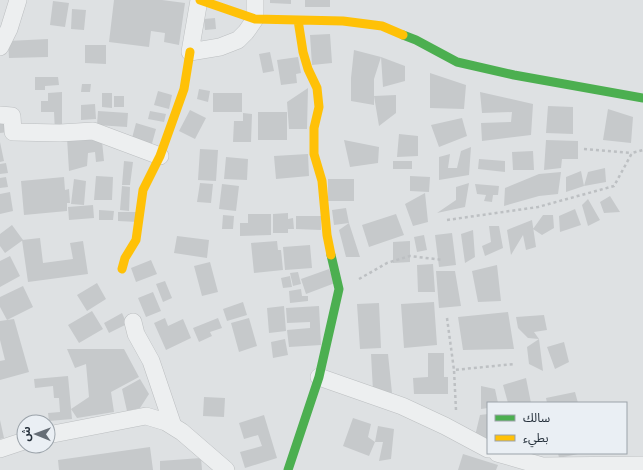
<svg xmlns="http://www.w3.org/2000/svg" width="643" height="470" font-family="Jost,'Noto Sans Arabic',sans-serif">
<style>
.building{fill:#c6c9cb}
.lines{fill:none;stroke-linecap:round;stroke-linejoin:round}
.street-casing{stroke:#bcbfc1;stroke-width:18}
.path{stroke:#bdc0c3;stroke-width:2.5;stroke-dasharray:3 3;stroke-linecap:butt}
.street{stroke:#edeff0;stroke-width:17}
.fast{stroke:#4caf50;stroke-width:9}
.slow{stroke:#ffc107;stroke-width:9}
</style>
<rect width="100%" height="100%" fill="#dee1e3"/>
<!-- building -->
<path class="building" d="M114 0H162L185 3 179 45 164 42 165 33 151 31 149 47 109 42Z
M270 0H291V4L270 3Z
M305 0H330V7H305Z
M53 1 69 3 65 27 50 25Z
M72 9 86 10 84 30 71 29Z
M215 18 216 29 205 30 204 19Z
M330 34 332 63 312 65 310 35Z
M48 39V57L9 58 8 41Z
M85 45H106V64L85 63Z
M354 50 381 57 405 66V81L383 87 381 57 374 79V96L396 95V113L379 126 374 96V105L351 101V78Z
M270 52 274 71 263 73 259 54Z
M298 57 301 73 296 74 297 83 281 85 277 60Z
M430 73 466 85 464 109 430 108Z
M35 77H58L59 85 45 86V90H35Z
M82 84H91L90 92H81Z
M308 88 307 129H289L287 102Z
M199 89 210 91 208 102 197 99Z
M158 91 172 95 169 109 154 105Z
M62 92V132H55L54 112H41V101H48V93Z
M480 92 533 104 531 135 482 141 481 123 511 122 512 112 482 113Z
M102 93H112V108L102 107Z
M213 93H242V112H213Z
M114 96H124V107H114Z
M95 104 96 119 81 120V105Z
M548 106 573 107V134L546 133Z
M608 109 633 117 631 143 603 140Z
M190 110 206 118 195 139 179 131Z
M98 111 128 113 127 127 97 125Z
M150 111 166 114 164 122 148 119Z
M258 112H287V140H258Z
M243 113 252 114 251 142H233L234 121H243Z
M462 118 467 136 439 147 431 125Z
M7 122 9 132 0 133V123Z
M136 123 156 129 151 147 131 142Z
M399 134 418 136V156L397 157Z
M67 138 102 141 104 161 96 162 95 152 88 153 87 166 69 171Z
M344 140 379 147 378 163 350 167Z
M546 140 578 141V159H562L561 168 544 170Z
M0 142 4 161 0 162Z
M471 147 469 175 439 180V157L450 154 448 168H457L461 151Z
M200 149 218 150 216 181 198 180Z
M533 151 534 170H513L512 152Z
M308 154 309 176 276 179 274 156Z
M226 157 248 159 247 180 224 179Z
M479 159 505 161V172L478 169Z
M124 161 133 162 130 185H122Z
M393 161H412V169H393Z
M6 163 8 173 0 174V164Z
M605 168 606 182 584 186 588 172Z
M581 171 584 186 566 192V177Z
M561 172 558 194 539 196 504 206 505 188 539 174Z
M96 176 113 177 112 200H94Z
M410 176 430 177 429 192 410 191Z
M6 177 8 187 0 188V178Z
M64 177 65 190 69 189 70 203H67V211L24 215 21 181Z
M74 179 86 181 84 205 71 204Z
M328 179H354V201H328Z
M200 183 213 184 211 203 197 202Z
M469 183 465 207 437 213 456 200V187Z
M222 184 239 186 236 211 219 209Z
M475 184 499 186 498 195H493L492 202 484 201 486 195 477 194Z
M122 186 130 187 129 211 120 210Z
M10 192 13 211 0 214V194Z
M425 193 428 222 413 226 405 204Z
M610 196 620 212 604 213 600 202Z
M588 199 600 220 588 226 582 205Z
M93 205 94 218 69 220 68 207Z
M346 208 349 223 360 257H346L339 230 349 223 334 225 332 210Z
M575 209 581 225 560 232 559 216Z
M99 210 114 211 113 220H99Z
M118 212H138V222L118 221Z
M288 213V219L293 218 294 229H288V233H273V214Z
M248 214H271V235L240 236V223H248Z
M396 214 404 235 369 247 362 225Z
M223 215 234 216 233 229H222Z
M543 215H553L554 228 542 235 533 229Z
M296 216H321V230L296 229Z
M532 220 536 247 526 250 523 235 511 255 507 230Z
M12 225 23 240 5 253 0 246V234Z
M489 226H499L503 248 485 256 482 246 491 242Z
M473 230 475 257 465 263 461 234Z
M452 233 456 265 439 267 435 235Z
M424 235 427 250 417 252 414 237Z
M177 236 209 240 207 258 174 253Z
M40 238 43 263 73 259 70 243 83 241 88 274 28 282 22 240Z
M277 241 278 250H281L283 270 254 273 251 243Z
M410 241V262L393 263V242Z
M310 245 312 268 285 270 283 247Z
M10 256 20 276 0 287V261Z
M151 260 157 274 136 282 131 268Z
M210 262 218 292 202 296 194 266Z
M433 264 435 292H418L417 265Z
M497 265 501 301 478 302 472 271Z
M329 269 335 283 306 294 301 279Z
M436 271H455L461 306 439 308Z
M298 272 301 284 293 286 290 273Z
M290 276 292 287 283 288 281 278Z
M165 281 172 298 163 302 156 284Z
M97 283 106 299 87 311 77 295Z
M23 286 33 307 7 320 14 319 29 372 0 380V361L5 360 0 340V321L7 320 0 307V297Z
M301 289 302 296H308V301L290 303 289 291Z
M153 292 161 311 146 317 138 298Z
M243 302 247 315 227 321 223 309Z
M434 302 437 345 404 348 401 304Z
M379 303 381 348 360 349 357 304Z
M284 306 286 331 269 333 267 308Z
M319 306 321 345 289 347 287 330 310 328V322L287 323 286 308Z
M92 311 103 329 79 343 68 325Z
M508 312 514 349 463 350 458 317Z
M122 313 127 324 109 333 104 323Z
M544 315 547 330 534 332 539 339 528 338 518 328 516 317Z
M165 318 168 326 183 319 191 338 166 350 154 323Z
M218 318 222 328 210 332 212 336 199 342 193 328Z
M249 318 257 346 239 352 231 323Z
M285 339 288 355 273 358 271 342Z
M539 339 543 371 529 364 527 347Z
M564 342 569 362 555 369 547 347Z
M67 349H124L139 377 111 392 114 412 77 418 71 409 89 397 86 364 75 368Z
M428 353H444V377H448V394H414L413 378 428 377Z
M371 354H388L392 393 373 391Z
M68 376 72 419 49 421 48 413 60 412 59 398H54L53 386 35 388 34 379Z
M526 378 531 403H508L503 385Z
M140 379 149 394 140 408 127 411 122 389Z
M481 386 495 389 498 403H488V408L481 409Z
M575 392 578 403H547L546 398Z
M204 397 225 398 224 417 203 416Z
M488 414V442L475 436 480 415Z
M264 415 277 458 245 468 240 452 262 446 258 435 244 439 239 423Z
M353 418 371 424 368 437 375 442 378 426 394 429 391 459 379 461 383 442H375L369 456 343 446Z
M0 420 4 438 0 439Z
M150 447 153 470H59L58 460Z
M558 453H578V454L559 458Z
M463 454 498 465 496 470H458Z
M201 458 202 470H160V461Z"/>
<g class="lines">
<!-- street casing -->
<g class="street-casing">
<path id="street" d="M199 0 190 52 220 47 238 40 246 32 255 19V0
M0 47 9 29 18 0
M0 115 12 116 13 132 60 133 93 131 160 156
M133 322 136 334 151 361 173 426
M319 377 402 406 445 426 488 449
M48 435 146 416 166 422 182 432 226 470
M0 449 24 441
M497 453 542 466 643 465"/>
</g>
<!-- path -->
<path class="path" d="M584 149 632 153
M447 220 538 207 614 186 632 153 643 150
M359 279 387 263 410 256 443 260
M447 318 454 370
M456 410 454 370 514 364"/>
<!-- street -->
<use href="#street" class="street"/>
<!-- fast -->
<path class="fast" d="M403 35 416 40 457 62 514 75 643 98
M288 470 319 377 339 289 331 255"/>
<!-- slow -->
<path class="slow" d="M200 0 255 19 343 21 382 26 403 35
M298 20 303 52 308 69 317 88 319 107 314 128V154L322 181 327 235 331 255
M122 269 125 258 136 240 143 190 160 156 184 89 190 52"/>
</g>
<!-- legend -->
<rect x="487" y="402" width="140" height="52" fill="#eaeff4" stroke="#9ba3aa"/>
<rect x="495" y="415" width="20" height="6" fill="#4caf50" stroke="#9ba3aa"/>
<text x="523" y="422" font-size="12" fill="#25303b">سالك</text>
<rect x="495" y="435" width="20" height="6" fill="#ffc107" stroke="#9ba3aa"/>
<text x="523" y="442" font-size="12" fill="#25303b">بطيء</text>
<!-- north arrow -->
<g transform="translate(36 434) rotate(271)"><circle r="19" fill="#eaeff4" stroke="#9ba3aa"/>
<path d="M0-3L7 15L0 10L-7 15Z" fill="#666e76"/>
<text y="-6" font-size="11" font-weight="bold" text-anchor="middle" fill="#25303b">ش</text>
</g>
</svg>
